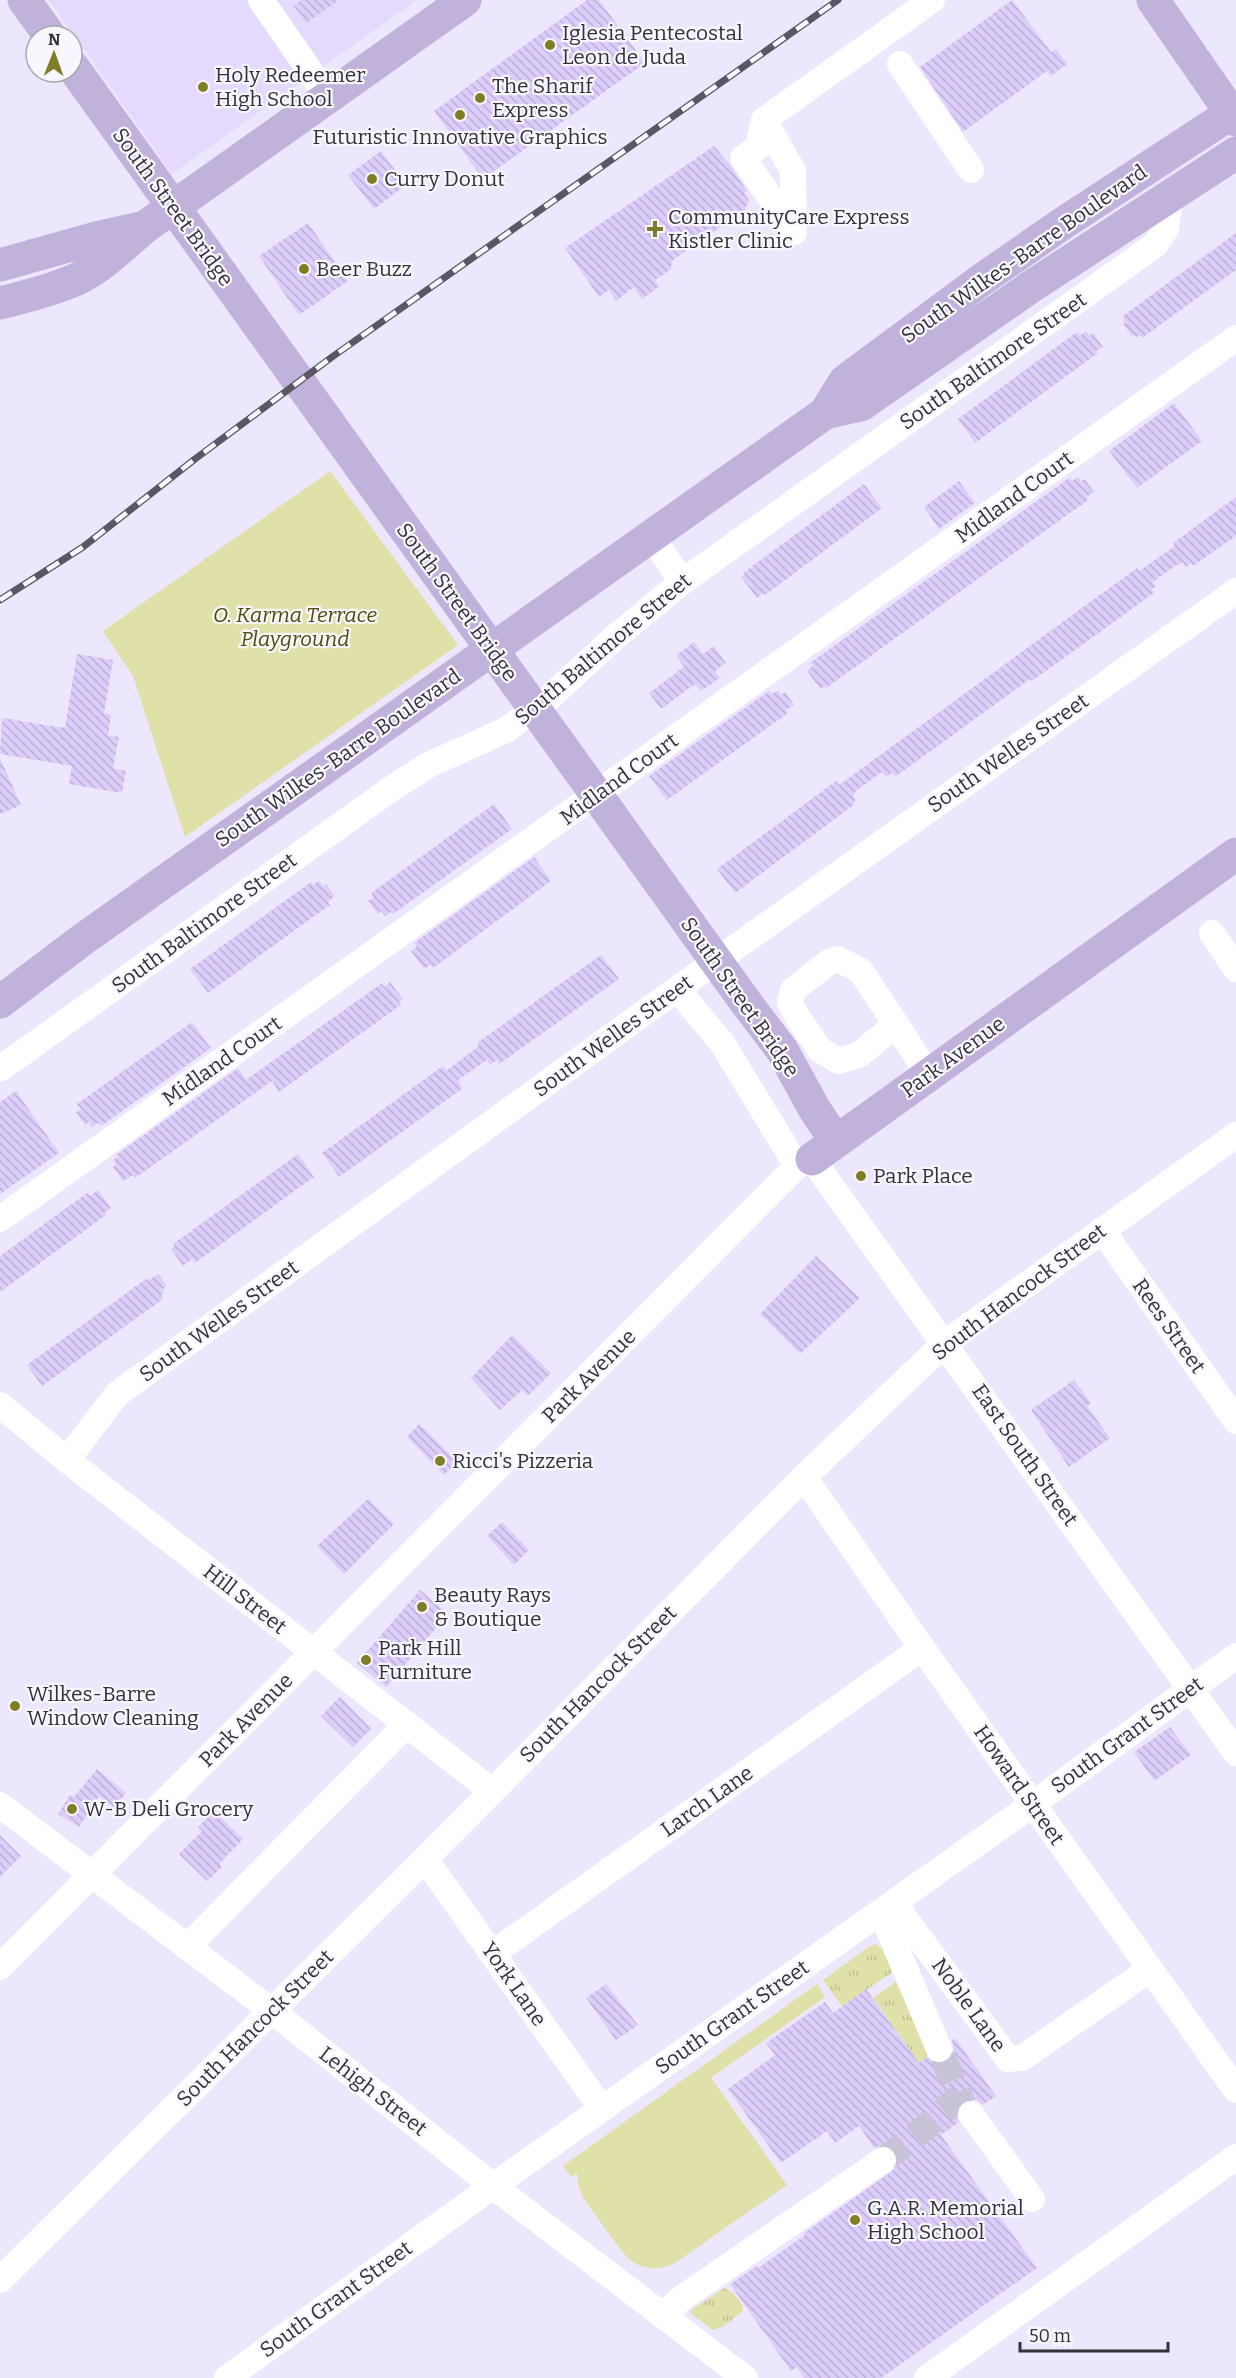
<svg xmlns="http://www.w3.org/2000/svg" width="1236" height="2378" font-family="Bitter,serif">
<style>
.built{fill:#e5dafe}
.grass{fill:url(#grass-tufts)}
.park{fill:#e0e0a9}
.building{fill:url(#building-back-hatch)}
.lines{fill:none;stroke-linecap:round;stroke-linejoin:round}
.minor-tunnel{stroke:#c8c3d6;stroke-width:26;stroke-dasharray:26 13;stroke-linecap:butt}
.minor{stroke:#fff;stroke-width:26}
.major{stroke:#c0b2da;stroke-width:33}
.rail-casing{stroke:#5a5663;stroke-width:7}
.rail{stroke:#f9f7fd;stroke-width:4.5;stroke-dasharray:14;stroke-linecap:butt}
.poi-dot{fill:#7f7d25;stroke:#f9f7fd;stroke-width:2}
.labels{text-anchor:middle;dominant-baseline:central;stroke-width:4.5;stroke-linejoin:round;paint-order:stroke}
.poi-label{font-size:21px;fill:#34313b;stroke:#f9f7fd;text-anchor:start}
.street-label{font-size:21px;fill:#34313b;stroke:#f9f7fd}
.park-label{font-size:21px;font-style:italic;fill:#4e4c0b;stroke:#f9f7fd}
</style>
<defs>
<pattern id="grass-tufts" width="24" height="20" patternUnits="userSpaceOnUse" patternTransform="scale(1.5)"><rect width="24" height="20" fill="#e0e0a9"/><path d="M3 7l-1-3M5 7V3M7 7l1-3M15 17l-1-3M17 17v-4M19 17l1-3" fill="none" stroke="#c1c192"/></pattern>
<pattern id="building-back-hatch" width="6" height="6" patternUnits="userSpaceOnUse" patternTransform="scale(1.5)"><rect width="6" height="6" fill="#dccdfb"/><path d="M-1 5l2 2M0 0l6 6M5-1l2 2" fill="none" stroke="#bdb0d8"/></pattern>
</defs>
<rect width="100%" height="100%" fill="#ede7fd"/>
<!-- built -->
<path class="built" d="M49 0H417L172 174Z"/>
<!-- grass -->
<path class="grass" d="M876 1944 883 1950 893 1972 842 2006 823 1980 870 1946Z
M898 1980 933 2053 919 2063 873 1998Z
M724 2288C733 2291 743 2302 743 2311L724 2326 713 2330 693 2315 690 2311Z"/>
<!-- park -->
<path class="park" d="M330 471 458 645 185 837 133 676 103 631Z
M817 1984 825 1997 711 2078 787 2185 672 2265C639 2275 627 2260 610 2235 600 2222 591 2209 582 2196L578 2185 577 2173 571 2177 563 2166Z"/>
<!-- building -->
<path class="building" d="M302 0H339L306 23 294 6Z
M587 0H599L645 63 483 179 434 111Z
M1012 0 1051 52 1056 49 1067 64 1051 76 1047 71 963 132 920 67Z
M714 146 730 165 747 191 744 193 749 200 745 210 673 260 670 270 655 280 659 287 642 299 634 287 616 301 609 290 599 297 565 248Z
M381 151 406 185 374 209 348 175Z
M308 223 348 281 299 315 259 256Z
M1236 233V270L1142 338 1139 335 1136 338 1134 335 1132 336 1123 324 1125 323 1123 316Z
M1086 331 1090 336 1093 333 1103 347 1096 351 1098 353 975 443 958 419 1077 332 1080 336Z
M1174 403 1202 441 1137 488 1109 451Z
M1078 477 1081 481 1085 479 1094 492 1086 497 1088 500 826 688 824 686 821 689 809 674 807 670 813 666 810 663 1069 478 1072 481Z
M959 481 975 503 939 529 924 507Z
M864 484 882 508 765 595 764 593 757 598 741 577 745 574 743 573Z
M1236 497V536L1193 566 1191 563 1186 567 1183 562 1179 565 1178 564 1153 582 1156 586 1152 590 1154 593 1032 681 1030 679 895 777 892 773 886 777 882 772 856 791 853 796 856 800 853 802 855 804 735 893 717 869 836 781 839 785 1137 568 1139 571 1175 546 1173 543Z
M694 642 703 654 714 646 726 663 715 671 720 678 701 691 695 684 661 709 649 693 684 667 676 655Z
M77 654 113 660 104 713 111 715 108 735 119 737 113 768 126 771 122 793 69 784 72 766 0 754 2 718 65 728Z
M778 690 781 695 785 692 794 705 786 710 788 713 667 800 649 776 769 691 772 694Z
M0 758 21 805 0 814Z
M494 804 512 829 393 914 391 912 385 916 381 911 378 914 368 901 374 897 371 893Z
M534 857 551 881 433 968 430 965 424 969 411 951 417 947 414 943Z
M319 881 323 886 326 884 335 896 328 902 330 905 208 993 190 969 311 882 313 885Z
M601 955 619 979 499 1064 497 1060 490 1065 487 1060 471 1071 458 1080 462 1089 339 1177 322 1153 443 1066 446 1071 479 1046 477 1043Z
M390 982 403 999 399 1002 401 1005 279 1092 272 1081 135 1178 133 1175 123 1181 113 1167 116 1164 113 1160 118 1157 116 1155 238 1068 246 1080 382 983 384 987Z
M192 1022 211 1048 101 1126 98 1123 92 1127 89 1122 85 1125 76 1112 81 1109 77 1104Z
M16 1091 59 1153 0 1194V1102Z
M298 1154 314 1177 195 1263 192 1259 183 1266 171 1249 175 1246 173 1244Z
M98 1190 111 1208 104 1213 106 1215 0 1292V1256L87 1193 90 1196Z
M816 1256 860 1298 800 1354 760 1314Z
M158 1274 167 1286 162 1290 164 1293 161 1296 163 1299 42 1386 27 1365 146 1279 148 1281Z
M512 1335 551 1373 528 1396 522 1390 500 1410 471 1378Z
M1074 1380 1091 1403 1087 1406 1110 1438 1069 1467 1031 1410Z
M419 1424 457 1462 444 1475 407 1437Z
M368 1499 394 1524 344 1574 317 1546Z
M502 1522 529 1550 514 1565 487 1536Z
M420 1590 448 1614 386 1687 357 1663Z
M340 1697 371 1729 353 1747 321 1716Z
M1170 1727 1191 1755 1154 1781 1134 1752Z
M97 1769 126 1793 114 1808 99 1796 79 1827 58 1814 70 1795 74 1797Z
M214 1811 243 1839 219 1864 222 1867 207 1881 179 1854 202 1831 198 1827Z
M0 1835 21 1856 0 1877Z
M606 1984 638 2025 616 2040 586 1998Z
M866 1989 919 2063 927 2057 937 2064 945 2063 951 2058 954 2051 952 2040 955 2038 996 2096 983 2105 977 2100 970 2099 963 2102 957 2108 956 2116 959 2122 941 2135 1037 2268 881 2378H804L797 2367 791 2371 730 2284 757 2266 758 2268 805 2235 804 2233 891 2172 897 2166 898 2158 895 2151 889 2146 881 2145 874 2148 859 2126 835 2143 827 2131 781 2163 728 2089 775 2055 766 2043 825 2002 833 2013Z"/>
<g class="lines">
<!-- minor-tunnel -->
<path class="minor-tunnel" d="M883 2160 919 2133 960 2096 939 2049"/>
<!-- minor -->
<path class="minor" d="M261 0 328 97
M900 64 971 170
M764 120 758 147 743 158 794 232
M794 232 793 171 764 120 932 0
M651 535 682 582
M1212 933 1236 969
M677 989 722 1043 797 1166
M896 1024 859 1055 839 1061 820 1050 798 1018 790 1003 793 990 829 962 838 959 861 971 929 1075
M0 1069 388 791 428 765 506 730 549 698 614 638 682 582 1155 245 1166 229 1170 197
M0 1219 1236 338
M1102 1230 1236 1421
M0 1405 67 1460 492 1791
M67 1460 117 1394 677 989 1236 591
M804 1477 922 1648 1236 2090
M0 1805 272 2011 493 2186 745 2378
M425 1859 602 2109
M894 1903 1008 2059 1022 2058 1149 1970
M881 1912 939 2049
M187 1947 407 1724
M492 1954 922 1648
M0 1967 797 1166 812 1159 1236 1753
M971 2114 1032 2199
M0 2280 425 1859 804 1477 945 1343 1236 1135
M662 2315 682 2298 883 2160
M227 2378 493 2186 1033 1804 1236 1656
M927 2378 1236 2157"/>
<!-- major -->
<path class="major" d="M24 0 50 36
M1153 0 1236 120
M72 66 747 1004 782 1050 815 1110 836 1141
M0 265 100 237 140 228
M0 303C25 297 51 290 75 280 101 268 124 245 145 227L465 0
M825 413 845 381 984 278 1062 224 1236 110
M0 1002 82 940 825 413 861 405 1032 286 1236 153
M812 1159 1236 854"/>
<!-- rail casing -->
<g class="rail-casing">
<path id="rail" d="M0 600 83 547 195 459 332 357 838 0"/>
</g>
<!-- rail -->
<use href="#rail" class="rail"/>
</g>
<!-- markers -->
<g class="poi-dot">
<circle cx="550" cy="45" r="6"/>
<circle cx="203" cy="87" r="6"/>
<circle cx="480" cy="98" r="6"/>
<circle cx="460" cy="115" r="6"/>
<circle cx="372" cy="179" r="6"/>
<path d="M652 220h6v6h6v6h-6v6h-6v-6h-6v-6h6z"/>
<circle cx="304" cy="269" r="6"/>
<circle cx="861" cy="1176" r="6"/>
<circle cx="440" cy="1461" r="6"/>
<circle cx="422" cy="1607" r="6"/>
<circle cx="366" cy="1660" r="6"/>
<circle cx="15" cy="1706" r="6"/>
<circle cx="72" cy="1809" r="6"/>
<circle cx="855" cy="2220" r="6"/>
</g>
<g class="labels">
<!-- poi labels -->
<g class="poi-label">
<text x="562" y="33">Iglesia Pentecostal<tspan x="562" dy="24">Leon de Juda</tspan></text>
<text x="215" y="75">Holy Redeemer<tspan x="215" dy="24">High School</tspan></text>
<text x="492" y="86">The Sharif<tspan x="492" dy="24">Express</tspan></text>
<text x="460" y="137" text-anchor="middle">Futuristic Innovative Graphics</text>
<text x="384" y="179">Curry Donut</text>
<text x="668" y="217">CommunityCare Express<tspan x="668" dy="24">Kistler Clinic</tspan></text>
<text x="316" y="269">Beer Buzz</text>
<text x="873" y="1176">Park Place</text>
<text x="452" y="1461">Ricci's Pizzeria</text>
<text x="434" y="1595">Beauty Rays<tspan x="434" dy="24">&amp; Boutique</tspan></text>
<text x="378" y="1648">Park Hill<tspan x="378" dy="24">Furniture</tspan></text>
<text x="27" y="1694">Wilkes-Barre<tspan x="27" dy="24">Window Cleaning</tspan></text>
<text x="84" y="1809">W-B Deli Grocery</text>
<text x="867" y="2208">G.A.R. Memorial<tspan x="867" dy="24">High School</tspan></text>
</g>
<!-- street labels -->
<g class="street-label">
<text transform="translate(173 207) rotate(54)">South Street Bridge</text>
<text transform="translate(1024 254) rotate(-35)">South Wilkes-Barre Boulevard</text>
<text transform="translate(993 361) rotate(-35)">South Baltimore Street</text>
<text transform="translate(1014 497) rotate(-36)">Midland Court</text>
<text transform="translate(457 602) rotate(54)">South Street Bridge</text>
<text transform="translate(603 649) rotate(-40)">South Baltimore Street</text>
<text transform="translate(1008 753) rotate(-35)">South Welles Street</text>
<text transform="translate(338 758) rotate(-35)">South Wilkes-Barre Boulevard</text>
<text transform="translate(619 779) rotate(-36)">Midland Court</text>
<text transform="translate(204 923) rotate(-36)">South Baltimore Street</text>
<text transform="translate(740 997) rotate(55)">South Street Bridge</text>
<text transform="translate(613 1036) rotate(-36)">South Welles Street</text>
<text transform="translate(953 1057) rotate(-36)">Park Avenue</text>
<text transform="translate(222 1061) rotate(-35)">Midland Court</text>
<text transform="translate(1019 1292) rotate(-37)">South Hancock Street</text>
<text transform="translate(219 1321) rotate(-36)">South Welles Street</text>
<text transform="translate(1169 1326) rotate(55)">Rees Street</text>
<text transform="translate(589 1376) rotate(-45)">Park Avenue</text>
<text transform="translate(1025 1455) rotate(55)">East South Street</text>
<text transform="translate(245 1599) rotate(38)">Hill Street</text>
<text transform="translate(598 1684) rotate(-45)">South Hancock Street</text>
<text transform="translate(246 1720) rotate(-45)">Park Avenue</text>
<text transform="translate(1127 1735) rotate(-36)">South Grant Street</text>
<text transform="translate(1019 1785) rotate(55)">Howard Street</text>
<text transform="translate(707 1801) rotate(-35)">Larch Lane</text>
<text transform="translate(514 1984) rotate(55)">York Lane</text>
<text transform="translate(969 2005) rotate(54)">Noble Lane</text>
<text transform="translate(732 2017) rotate(-35)">South Grant Street</text>
<text transform="translate(255 2028) rotate(-45)">South Hancock Street</text>
<text transform="translate(373 2091) rotate(38)">Lehigh Street</text>
<text transform="translate(336 2299) rotate(-36)">South Grant Street</text>
</g>
<!-- park labels -->
<g class="park-label">
<text x="295" y="615">O. Karma Terrace<tspan x="295" dy="24">Playground</tspan></text>
</g>
</g>
<!-- north arrow -->
<g transform="translate(54 54) rotate(1)"><circle r="28" fill="#f9f7fd" stroke="#aaa8af" stroke-width="1.5"/>
<path d="M0-4.5L10 22L0 15L-10 22Z" fill="#7f7d25"/>
<text y="-9" font-size="16" font-weight="bold" text-anchor="middle" fill="#34313b">N</text>
</g>
<!-- scale -->
<path d="M1020 2342v9h148v-9" fill="none" stroke="#34313b" stroke-width="3"/>
<text x="1029" y="2342" font-size="18" fill="#34313b" stroke="#f9f7fd" stroke-width="4.5" paint-order="stroke">50 m</text>
</svg>
